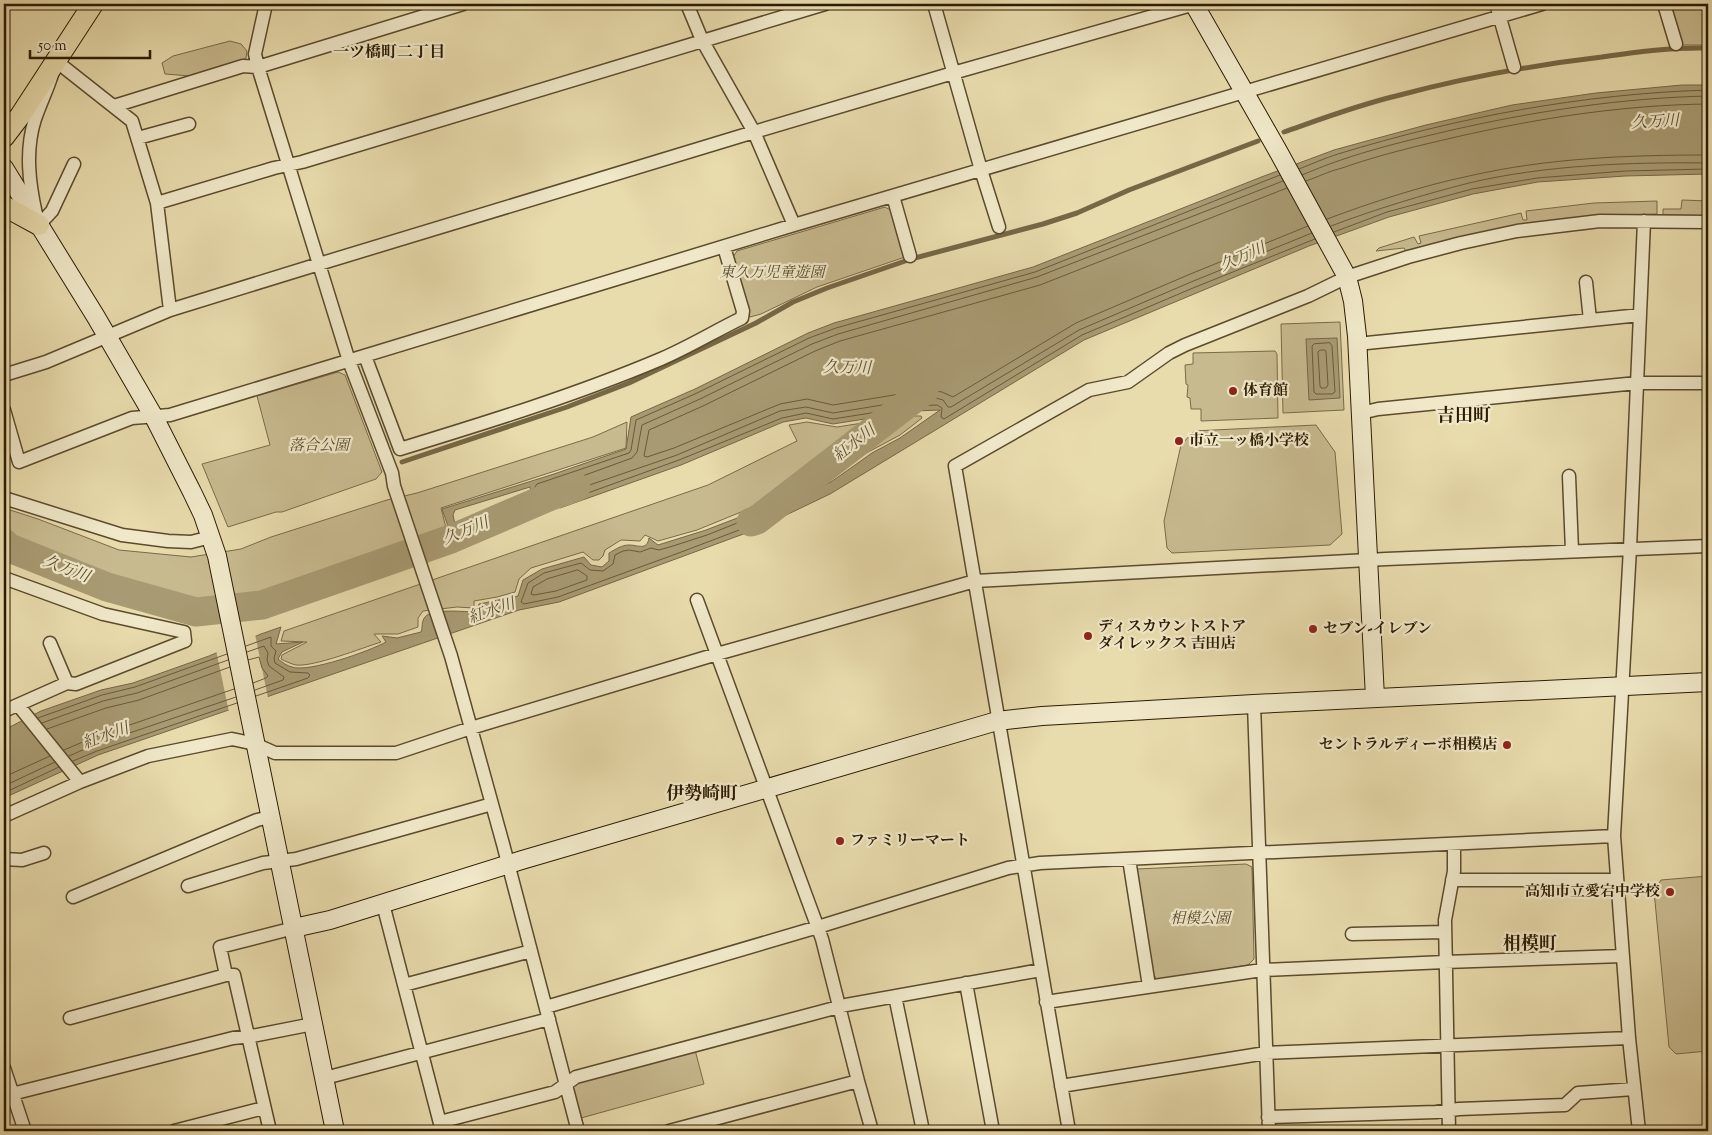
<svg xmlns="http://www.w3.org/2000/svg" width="1712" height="1135" font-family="'Sorts Mill Goudy','Noto Serif JP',serif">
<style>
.green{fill:#c8ba8f;stroke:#7a6a48}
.water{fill:#a89a72;stroke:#766745}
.pier{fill:#e8dbac}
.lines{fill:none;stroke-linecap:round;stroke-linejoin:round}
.shore{stroke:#6a5a3a;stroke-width:1}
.stream{stroke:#766745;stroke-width:5}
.river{stroke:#a89a72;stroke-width:29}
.street-casing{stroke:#5a4b2c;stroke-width:15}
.secondary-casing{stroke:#2b1b01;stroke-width:20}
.primary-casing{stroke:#2b1b01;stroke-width:22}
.street{stroke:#f0e8c9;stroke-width:12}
.secondary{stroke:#f0e8c9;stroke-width:18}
.primary{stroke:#e8dbac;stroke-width:20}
.poi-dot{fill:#8f2418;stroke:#f0e8c9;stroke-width:2}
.labels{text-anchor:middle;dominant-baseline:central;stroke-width:4.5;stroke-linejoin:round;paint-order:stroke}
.park-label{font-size:15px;font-style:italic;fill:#5a4b2c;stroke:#f0e8c9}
.poi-label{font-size:15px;font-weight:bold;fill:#2b1b01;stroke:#f0e8c9;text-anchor:start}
.neighbourhood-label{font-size:16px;font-weight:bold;fill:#2b1b01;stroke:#f0e8c9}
.water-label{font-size:16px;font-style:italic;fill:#5d4e2e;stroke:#f0e8c9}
.quarter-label{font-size:18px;font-weight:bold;fill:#2b1b01;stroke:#f0e8c9}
</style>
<rect width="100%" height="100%" fill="#e8dbac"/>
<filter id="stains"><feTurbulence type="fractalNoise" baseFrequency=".004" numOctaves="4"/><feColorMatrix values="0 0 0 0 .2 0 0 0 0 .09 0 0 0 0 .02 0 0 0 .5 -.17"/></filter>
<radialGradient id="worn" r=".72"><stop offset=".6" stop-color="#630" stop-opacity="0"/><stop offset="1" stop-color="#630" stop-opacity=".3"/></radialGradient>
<!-- green -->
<path class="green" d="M1668 4H1708V45H1680Z
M230 41 241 44 247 51 246 58 233 65 190 76 165 74 162 63 173 56Z
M1682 200 1708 201V216L1663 215V209H1681Z
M1657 201V214C1623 215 1588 215 1553 220 1504 227 1455 241 1407 253L1404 248 1376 251 1379 248 1414 237 1418 244 1421 243 1419 236 1521 213 1523 220H1527L1526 211 1594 203Z
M885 207 892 211 905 257 817 287 761 314 750 317 733 257 737 251Z
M1340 322 1344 410 1283 413 1281 324Z
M1275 351 1277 354 1278 418 1201 421V409H1191L1190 398 1187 397 1188 385 1186 384 1185 365 1193 364V353Z
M338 372 345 375 382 472 376 479 282 512H276L228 527 202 464 270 445 257 396Z
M907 416H921L922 418 900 435 844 465 829 476 697 530 658 541 645 535 640 541 621 540 605 550 603 556 599 560H593L583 552 531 568 519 579 515 592 497 597 474 601V608L457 607 423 611 418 618V627L398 634H374L381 642C362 648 314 667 296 665 291 664 285 661 281 659L282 655 307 642 281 641 284 631 708 485 797 441 789 425 807 422 837 427Z
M627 422 626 448 441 508 448 536 278 591 272 599 189 606 19 546 4 533V508L38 519 119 550 191 557 241 549 271 537 387 500 417 493 593 437Z
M1316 425 1335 452 1342 534 1330 545 1172 553 1167 548 1164 521 1181 445 1194 431Z
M1246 864 1252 867 1254 959 1248 965 1157 980 1152 972 1137 869Z
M1708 876V1051L1676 1054 1669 1047 1654 891 1661 880Z
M695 1050 704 1084 581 1118 573 1088 577 1082Z"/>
<!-- water -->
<path class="water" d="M1682 85H1708V174L1625 176 1538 182 1473 194 1389 217 1309 246 1084 340 830 494 757 529 559 602 519 610 98 755 4 798V730L41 711 101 690 133 683 209 656 261 634 281 627 276 644 303 642 282 652 278 659C282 662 287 666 292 667 308 673 370 651 386 642L382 636 397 638 421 632C423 627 421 622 425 617 432 608 465 612 476 612L479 604 518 596 523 580 542 569 584 557 591 565 602 567 609 561V553C616 549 622 545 629 545 638 545 647 551 649 538L658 545 706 530 831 482 872 453 900 438 940 410 915 411 833 424 806 418 783 422 681 465 560 508 565 503 567 498 547 502 532 498 530 487 455 510 453 515 456 529 451 535 442 509 554 474 626 449 631 417 695 389 808 333 834 323 1033 267 1264 176 1334 150 1363 142 1426 125 1512 105 1596 93Z
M1337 338 1340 398 1309 400 1306 339Z"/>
<!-- pier -->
<path class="pier" d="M255 634 268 698 229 712 216 650Z"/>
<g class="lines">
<!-- shore -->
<path class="shore" d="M1299 169C1312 164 1325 158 1338 154 1459 117 1582 94 1708 90
M1280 175 1035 272 836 328 809 338 697 393 636 420 631 450 629 453 537 484 535 487 536 493 547 497 566 493 574 498 679 460 782 418 806 413 833 419 915 406 937 405 942 408 941 417 944 419 1082 335 1193 288 1315 239
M1302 175C1314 170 1326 165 1338 161 1375 148 1414 139 1452 130 1536 111 1622 98 1708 96
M1283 181 1037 277 838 334 812 344 700 399 642 425 637 452 632 458 566 482 564 485 575 490 677 455 780 411 806 407 833 413 913 400 936 398 943 400 948 407H951L1079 330 1191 282 1312 233
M1306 181C1318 177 1329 171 1342 168 1379 155 1417 146 1456 137 1539 118 1623 105 1708 104
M1287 188 1040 285 840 341 815 351 703 406 649 430 644 456 647 457 674 448 780 404 807 399 833 405 912 392 935 391 942 392 953 397 1076 323 1188 275 1308 226
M1327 219C1373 202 1421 186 1469 176 1547 158 1629 155 1708 155
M1331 226C1376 209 1422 195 1469 183 1545 165 1630 162 1708 163
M1334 232 1387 212 1472 189 1537 178 1625 171 1708 169
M1330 343 1332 346 1335 392 1332 394H1316L1314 392 1312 346 1314 344Z
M1321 350H1325L1326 352 1328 385 1326 388H1321L1320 386 1318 352Z
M788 503 791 504 790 507 755 524 676 554 558 597 524 604 521 602 528 583 544 573 581 563 590 570 603 571 613 564 615 555 623 551 629 550 640 552 651 548 659 550 673 546 707 535Z
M578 570 587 576V580L556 591 534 595 531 594 533 587 547 579Z
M246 646 271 637V646L276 651 274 658 275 663 290 672 308 673 310 675 308 678 256 696
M247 652 264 646 268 653 267 660 269 666 284 677 283 680 255 690
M248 660 259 657 262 668 268 676 266 678 253 683
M38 718 102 695 135 687 227 654
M42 723 103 701 137 693 228 660
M47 729 106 708 139 700 230 667
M64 750 92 738 234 689
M69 756 94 745 236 697
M73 761 97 751 237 703
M4 777 50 756
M4 786 55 762
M4 793 59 767"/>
<!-- stream -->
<path class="stream" d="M1284 132C1321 119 1358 105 1396 96 1464 78 1533 65 1602 57 1637 52 1673 47 1708 48
M402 462 567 407 629 383 756 323 793 302 827 288 911 259 1043 224 1077 213 1129 190 1258 141"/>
<!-- river -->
<path class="river" d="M751 522 757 520 924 391
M4 543 7 547 107 587 196 612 262 605 451 539 551 496 576 487"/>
<!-- street casing -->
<g class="street-casing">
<path id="street" d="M266 4 255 54 258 67 349 361 392 473 394 486 451 656 503 844 578 1131
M687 4 702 40 754 132 794 225
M934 4 981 170 999 227
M1496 4 1514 67
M1664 4 1676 44
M114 106 243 66 258 67 463 4
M138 138 189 124
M893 196 910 256
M157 203 274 168 302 162 825 4
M36 214C29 183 25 150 35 119 42 99 51 82 56 61L132 121 157 203 170 310
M39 225 52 211 74 164
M1586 282 1590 320
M1357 344 1640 315
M365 356 400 449C488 422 576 395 661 359 689 347 715 331 742 318L743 311 724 247
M4 375 46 362 170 310 319 264 754 132 953 73 1195 4
M4 410 19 462 132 418 170 415 794 225 1542 4
M1361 413 1378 409 1637 383H1708
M1569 476 1572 551
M4 498 122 535 168 541 191 542 211 537
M4 578 103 614 184 632 185 641 76 684 67 683 4 711
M697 600 822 939 858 1081 872 1131
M50 643 67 683
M1254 704 1269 1131
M18 705 80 782
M4 816 80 782 148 756 232 739 255 744 275 753H396L471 728 717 654 975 581 1386 559 1708 546
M4 859 22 860 44 853
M1129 859 1149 986
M1452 880H1617
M188 886 263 863 296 859 492 804
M73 897 257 820 270 817
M383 904 442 1131
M1352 934 1445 932
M966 983 993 1131
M404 985 531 951
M895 996 923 1131
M1046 1002 1262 970 1445 962 1623 956
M546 1007 818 927 1008 868 1040 863 1614 836
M70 1018 226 975
M4 1068 25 1131
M325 1078 549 1019
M1061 1086 1266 1053 1629 1038
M4 1096 233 1038 252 1036 313 1024
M1268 1117 1436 1112 1459 1109 1565 1105 1578 1093 1634 1089
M440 1122 555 1092 576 1077 846 1005 1041 970
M174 1131 264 1108
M270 1131 234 975H226L220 947 294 928
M669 1131 858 1081
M1069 1131 955 466 1089 390 1128 382 1169 353 1185 345 1308 296 1347 277 1408 257 1461 243 1517 231 1600 221 1708 222
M1449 1131 1445 920 1454 871V844
M1639 1131 1629 1038 1614 836 1630 548 1644 221"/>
</g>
<!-- secondary casing -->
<g class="secondary-casing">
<path id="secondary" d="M1194 4 1278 151 1347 277 1353 301 1357 336 1375 698
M4 168 96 317 154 417 192 492 203 515 217 556 335 1131
M294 928 330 920 522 860 997 721 1042 716 1254 704 1708 682"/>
</g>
<!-- primary casing -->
<g class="primary-casing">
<path id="primary" d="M4 137 20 116 93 4
M4 206 39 225"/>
</g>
<!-- street -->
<use href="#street" class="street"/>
<!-- secondary -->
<use href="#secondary" class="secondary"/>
<!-- primary -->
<use href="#primary" class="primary"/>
</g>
<!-- markers -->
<g class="poi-dot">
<circle cx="1233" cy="391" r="5"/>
<circle cx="1179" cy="441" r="5"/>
<circle cx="1313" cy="629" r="5"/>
<circle cx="1088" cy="636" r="5"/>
<circle cx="1507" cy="745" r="5"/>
<circle cx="840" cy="841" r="5"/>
<circle cx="1670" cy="892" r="5"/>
</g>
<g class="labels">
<!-- park labels -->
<g class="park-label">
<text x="772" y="273">東久万児童遊園</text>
<text x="319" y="446">落合公園</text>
<text x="1200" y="919">相模公園</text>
</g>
<!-- poi labels -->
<g class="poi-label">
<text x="1243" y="391">体育館</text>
<text x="1189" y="441">市立一ッ橋小学校</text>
<text x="1098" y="627">ディスカウントストア<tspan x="1098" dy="17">ダイレックス 吉田店</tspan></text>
<text x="1323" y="629">セブン-イレブン</text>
<text x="1497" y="745" text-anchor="end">セントラルディーボ相模店</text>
<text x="850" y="841">ファミリーマート</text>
<text x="1660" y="892" text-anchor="end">高知市立愛宕中学校</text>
</g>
<!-- neighbourhood labels -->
<g class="neighbourhood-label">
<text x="389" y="53">一ツ橋町二丁目</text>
</g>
<!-- water labels -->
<g class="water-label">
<text transform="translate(1655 123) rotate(-3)">久万川</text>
<text transform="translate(1243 258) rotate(-24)">久万川</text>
<text transform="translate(847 369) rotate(1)">久万川</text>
<text transform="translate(855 444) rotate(-38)">紅水川</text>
<text transform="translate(466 532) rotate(-22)">久万川</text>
<text transform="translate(66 570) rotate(21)">久万川</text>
<text transform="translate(492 612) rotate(-19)">紅水川</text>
<text transform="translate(106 737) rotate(-20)">紅水川</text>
</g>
<!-- quarter labels -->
<g class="quarter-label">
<text x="1464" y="417">吉田町</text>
<text x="702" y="795">伊勢崎町</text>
<text x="1530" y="945">相模町</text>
</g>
</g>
<!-- margin -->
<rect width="1712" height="1135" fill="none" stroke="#e8dbac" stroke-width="20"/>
<rect x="5" y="5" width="1702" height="1125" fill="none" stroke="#2b1b01" stroke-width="2.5"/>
<rect x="10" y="10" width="1692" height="1115" fill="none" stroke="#2b1b01"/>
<!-- scale -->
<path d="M30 50v8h120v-8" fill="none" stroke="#2b1b01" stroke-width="2.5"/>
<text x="38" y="50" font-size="15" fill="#2b1b01" stroke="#f0e8c9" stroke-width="4" paint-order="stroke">50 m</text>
<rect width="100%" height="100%" filter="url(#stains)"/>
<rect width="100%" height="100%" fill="url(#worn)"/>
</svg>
